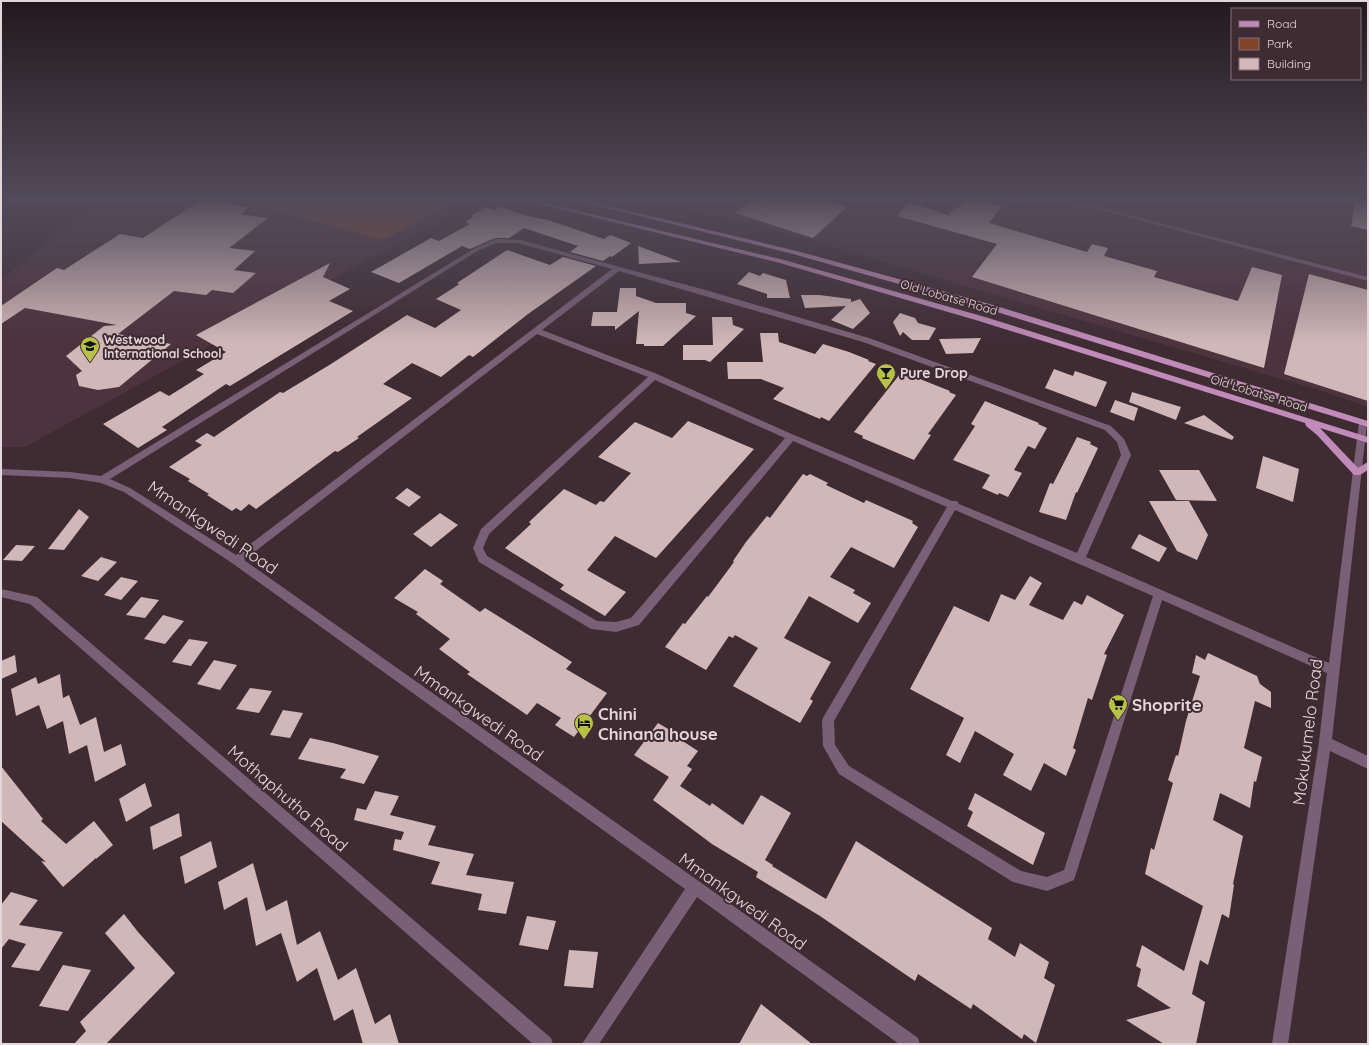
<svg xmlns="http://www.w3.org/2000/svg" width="1369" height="1045" font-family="Quicksand,sans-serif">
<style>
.built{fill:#4d333d}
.green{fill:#814228}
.building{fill:#d1b7b7}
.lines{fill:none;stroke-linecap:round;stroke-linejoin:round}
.minor{fill:#7a6076;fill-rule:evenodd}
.major{fill:#c08bb8;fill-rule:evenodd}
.labels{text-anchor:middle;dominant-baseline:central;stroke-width:4;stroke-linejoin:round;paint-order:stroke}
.far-street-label{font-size:12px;fill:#e4d7dc;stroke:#3f2c33}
.far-poi-label{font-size:12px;font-weight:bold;fill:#e4d7dc;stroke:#3f2c33;text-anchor:start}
.poi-label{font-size:14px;font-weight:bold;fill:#e4d7dc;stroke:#3f2c33;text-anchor:start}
.near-street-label{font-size:17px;fill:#e4d7dc;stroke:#3f2c33}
.near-poi-label{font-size:17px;font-weight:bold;fill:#e4d7dc;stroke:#3f2c33;text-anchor:start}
</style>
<rect width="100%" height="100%" fill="#3f2c33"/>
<!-- built -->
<path class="built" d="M104 198H454L473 202 25 447H1V279Z
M627 198H1368V407L1312 388 761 226Z"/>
<!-- green -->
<path class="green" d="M243 198H419L450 205 383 240 237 201Z"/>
<!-- building -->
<path class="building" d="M204 198H234L224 203 249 207 241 214 268 218 229 248 255 251 234 270 256 273 233 293 212 290 206 295 174 291 118 334 171 344 119 387 98 390 79 386 76 375 82 371 66 356 104 326 117 325 25 308 1 324V306L57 268 64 270 120 234 143 238Z
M755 198H816L847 207 813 238 735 213Z
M968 198 1002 206 989 223 1087 252 1092 244 1108 248 1104 256 1157 271 1154 277 1238 301 1252 267 1282 275 1264 368 972 277 997 244 897 216 908 202 948 215 956 207 959 208Z
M1356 198 1368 200V230L1351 226Z
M497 206 528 216 548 220 604 239 610 235 631 243 612 257 610 256 603 261 570 252 578 246 524 228 509 238H495L470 249 462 246 399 283 371 272 431 238 439 241 470 224 466 222 473 217 471 216 485 207 495 211Z
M638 246 681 262 639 264Z
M507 250 550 265 563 257 596 266 528 314 473 357 469 355 441 377 412 363 383 384 412 398 357 437 359 438 338 452 335 451 256 509 249 504 241 511 236 508 232 511 207 495 209 494 188 481 190 479 169 467 202 445 195 441 207 433 214 437 280 392 283 393 331 364 407 315 435 328 461 310 436 299 458 285 459 284 457 283Z
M330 263 323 277 350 289 329 301 353 311 230 386 226 384 162 427 167 430 138 448 103 424 160 391 169 396 204 374 196 370 226 352 196 335Z
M749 272 760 276 763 273 786 280 790 298H767V294L737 284Z
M1309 274 1368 290V401L1284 374Z
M620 288H636V296L656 303H686V313L696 316 663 346H644V344H636L639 311 615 330V326H591L593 312H617Z
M801 295H819L851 299V302L860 299 870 313 853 329 831 320 846 306 805 308Z
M900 313 915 318 918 323 936 328 929 340H912L903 332 900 336 893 322Z
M712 317H732L733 325 744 329 710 362 705 360H683V345H713Z
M760 333H778L779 342 815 354 823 344 849 352 869 360 868 361 876 364 829 421 821 417 820 419 773 399 784 388 761 379H728L727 362H763Z
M981 338 973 353 946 354 939 339Z
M1054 369 1073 376 1075 371 1107 382 1096 407 1045 388Z
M900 374 908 377 910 375 950 391 949 392 956 395 928 434 931 435 914 460 862 438 863 436 854 432Z
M1132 392 1181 407 1176 420 1129 402Z
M1115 400 1138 408 1134 421 1110 412Z
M985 401 1039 423 1038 424 1047 428 1035 449 1028 446 1014 470 1022 473 1008 497 999 493 998 495 982 488 990 475 953 460 975 426 971 424Z
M1204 415 1234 437 1232 440 1184 423Z
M688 421 754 449 656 558 615 536 587 570 626 592 605 616 560 589 564 585 505 548 531 524 529 522 564 489 596 505 600 501 604 502 631 473 598 457 635 422 672 438Z
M1077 437 1091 442 1090 444 1098 448 1077 493 1076 492 1066 520 1039 512 1050 483 1053 484Z
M1263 456 1299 469 1293 502 1256 488Z
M1159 470H1199L1217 501 1176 500Z
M803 474 807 476 810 474 828 483 826 485 864 503 866 500 913 521 912 523 918 527 894 568 851 547 830 577 855 590 853 593 871 603 858 623 809 596 784 638 831 662 810 699 813 701 800 723 733 686 758 648 735 635 733 638 729 636 706 670 665 647 683 623 685 624 707 596 708 597 734 562 733 561 746 542 767 516 770 518Z
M407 488 421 497 409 507 395 498Z
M1149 501H1189L1208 535 1197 560 1177 551Z
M79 509 89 517 64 550 48 549Z
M440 513 458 525 431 547 413 534Z
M1139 534 1167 548 1159 562 1131 548Z
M16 545 35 546 22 561 3 560Z
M101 557 117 562 98 581 81 576Z
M425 569 443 581 440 584 480 612 485 608 572 662 566 669 607 693 574 737 555 725 561 718 537 703 527 715 467 674 470 672 439 649 450 639 416 614 418 612 394 598Z
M1030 576 1042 583 1029 605 1063 620 1074 601 1082 605 1087 595 1124 615 1104 654 1107 655 1092 700 1088 698 1073 748 1076 750 1066 776 1044 763 1031 791 1003 775 1014 754 975 731 960 763 946 755 964 718 910 689 954 606 989 622 1001 594 1015 600Z
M121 577 138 581 121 600 104 595Z
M141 597 159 600 145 618 126 615Z
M163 615 184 621 165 644 144 639Z
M189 639 208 642 191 666 172 662Z
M1208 653 1257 676 1260 684 1271 692V708L1255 701 1244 748 1262 757 1256 782 1254 781 1250 808 1220 793 1213 820 1243 836 1233 884 1234 885 1229 918 1222 914 1208 965 1200 960 1192 994 1205 1002 1196 1044H1164L1126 1020 1171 1008 1137 986 1141 969 1136 966 1142 945 1184 971 1203 906 1145 874 1151 848 1154 850 1173 783 1168 780 1176 755 1178 756 1186 721 1200 676 1192 673 1196 655 1205 660Z
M15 655 17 672 1 679V661Z
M214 660 237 665 220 690 197 684Z
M60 674 63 698 69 695 80 725 96 717 104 752 121 744 126 765 95 782 87 745 69 754 63 721 47 729 39 705 16 716 11 689 36 677 38 684Z
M250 688 272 691 259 713 236 709Z
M283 710 303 713 290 738 270 735Z
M658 723 680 736 678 738 698 751 687 766 692 769 680 786 710 806 712 803 743 825 761 795 791 813 765 860 773 865 772 866 826 899 856 841 992 928 988 939 1015 957 1020 943 1049 962 1044 978 1055 985 1036 1043 1024 1034 1022 1039 973 1004 971 1009 918 974 915 981 820 916 756 877 758 872 712 844 653 800 669 777 634 755Z
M310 738 333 743 379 756 364 784 340 778 346 769 298 759Z
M1 766 43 819 41 821 66 844 94 821 113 845 96 859V858L63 887 41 861 46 862 1 821Z
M145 783 152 806 126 822 119 799Z
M375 791 399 796 390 815 436 826 428 845 474 854 466 875 514 882 506 914 478 910 482 894 431 884 440 862 393 850 395 839 401 840 404 832 354 820 357 808 366 810Z
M975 793 1045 833 1033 865 967 826 973 812 968 809Z
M179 813 182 836 153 850 150 827Z
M211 841 217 867 185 884 180 857Z
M253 863 266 911 287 900 297 945 320 931 338 980 356 968 375 1024 390 1014 399 1044H363L353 1009 334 1021 317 968 297 982 281 933 256 946 247 897 224 910 218 882Z
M11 892 38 900 19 925 63 932 39 971 11 967 26 944 9 939 1 949V905Z
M124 914 138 932 175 973 106 1044H74L86 1031 80 1022 135 968 105 933Z
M527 916 556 921 548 950 519 945Z
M569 950 598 952 593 988 564 986Z
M63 965 91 970 68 1011 39 1006Z
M761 1004 812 1044H739Z"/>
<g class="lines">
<!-- minor -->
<path class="minor" d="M1056 198H1064L1368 277V281Z
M496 239 520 240 709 291 869 338 1111 426 1124 439 1131 455 1086 557 1329 663 1359 423 1360 421H1366L1367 423 1332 739 1368 756V769L1330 751 1288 1044H1272L1319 742 1327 673 1162 600 1074 880 1047 891 1013 882 839 774 823 746 822 720 824 716 947 507 793 441 639 625 616 632 591 629 479 562 473 548 481 529 648 377 537 334 244 560 700 882 918 1038 920 1044H899L697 897 599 1044H582L685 889 232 563 124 492 101 483 70 478 1 475V469L70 472 101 476 475 248ZM497 243H518L612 269 236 555 130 488 110 479 479 250ZM619 271 863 342 1105 430 1117 442 1121 455 1077 553 959 504 957 501H952L794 435 657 374 542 330ZM655 380 785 438 631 618 616 622 597 621 487 556 483 548 489 534ZM955 510 1153 596 1064 870 1047 877 1021 871 849 766 835 745 834 721Z
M1 589 37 597 551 1038 553 1044H533L30 604 1 597Z"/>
<!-- major -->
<path class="major" d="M515 198H524L784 260 985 317 1368 437V443L1320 428 1358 468 1368 462V470L1360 475H1354L1317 435 1306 426 1305 423 979 321 780 263Z
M566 198H575L797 251 993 305 1368 421V427L987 309 793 254Z"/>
</g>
<!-- sky -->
<linearGradient id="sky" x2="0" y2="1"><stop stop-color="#23181c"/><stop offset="0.58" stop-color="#524b5b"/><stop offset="1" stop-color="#524b5b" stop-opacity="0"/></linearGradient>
<rect width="1369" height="344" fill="url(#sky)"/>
<!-- icons -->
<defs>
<g id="school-pin" transform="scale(1)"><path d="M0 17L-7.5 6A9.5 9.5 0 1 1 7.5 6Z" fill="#b8c147" stroke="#3f2c33"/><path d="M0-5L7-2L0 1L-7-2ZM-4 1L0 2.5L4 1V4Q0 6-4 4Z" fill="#111"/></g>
<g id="bar-pin" transform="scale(1)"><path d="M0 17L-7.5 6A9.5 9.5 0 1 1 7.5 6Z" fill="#b8c147" stroke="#3f2c33"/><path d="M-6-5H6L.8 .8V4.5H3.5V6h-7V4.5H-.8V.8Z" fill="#111"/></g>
<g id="supermarket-pin" transform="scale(1)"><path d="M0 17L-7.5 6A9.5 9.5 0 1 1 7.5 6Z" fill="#b8c147" stroke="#3f2c33"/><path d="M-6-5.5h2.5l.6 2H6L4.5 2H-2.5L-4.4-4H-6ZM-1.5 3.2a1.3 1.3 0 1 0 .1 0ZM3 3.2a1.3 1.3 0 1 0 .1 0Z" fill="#111"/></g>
<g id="hotel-pin" transform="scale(1)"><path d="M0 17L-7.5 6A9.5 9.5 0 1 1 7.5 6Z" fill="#b8c147" stroke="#3f2c33"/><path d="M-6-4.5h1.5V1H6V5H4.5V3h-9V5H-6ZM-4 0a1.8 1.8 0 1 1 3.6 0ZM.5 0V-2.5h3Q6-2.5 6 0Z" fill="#111"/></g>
</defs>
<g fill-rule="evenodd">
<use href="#school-pin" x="90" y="346"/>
<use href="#bar-pin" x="886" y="373"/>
<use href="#supermarket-pin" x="1118" y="704"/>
<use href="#hotel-pin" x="584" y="723"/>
</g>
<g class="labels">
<!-- far-street labels -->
<g class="far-street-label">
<text transform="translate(949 297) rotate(16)">Old Lobatse Road</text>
<text transform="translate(1259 393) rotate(17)">Old Lobatse Road</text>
</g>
<!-- far-poi labels -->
<g class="far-poi-label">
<text x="104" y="339">Westwood<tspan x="104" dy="14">International School</tspan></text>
</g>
<!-- poi labels -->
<g class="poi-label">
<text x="900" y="373">Pure Drop</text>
</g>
<!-- near-street labels -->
<g class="near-street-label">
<text transform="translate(213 527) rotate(34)">Mmankgwedi Road</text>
<text transform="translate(479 713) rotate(35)">Mmankgwedi Road</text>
<text transform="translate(1307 732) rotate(-83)">Mokukumelo Road</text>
<text transform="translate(288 798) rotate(41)">Mothaphutha Road</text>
<text transform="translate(743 901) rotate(36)">Mmankgwedi Road</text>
</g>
<!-- near-poi labels -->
<g class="near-poi-label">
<text x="1132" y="704">Shoprite</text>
<text x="598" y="713">Chini<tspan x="598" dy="20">Chinana house</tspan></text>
</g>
</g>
<!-- border -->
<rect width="1369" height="1045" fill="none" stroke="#e4d7dc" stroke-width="4"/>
<!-- legend -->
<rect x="1231" y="8" width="130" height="72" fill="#3f2c33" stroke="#817077"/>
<rect x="1239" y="21" width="20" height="6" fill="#c08bb8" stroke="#817077"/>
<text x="1267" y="28" font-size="12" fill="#e4d7dc">Road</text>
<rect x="1239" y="38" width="20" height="12" fill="#814228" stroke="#817077"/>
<text x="1267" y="48" font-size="12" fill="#e4d7dc">Park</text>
<rect x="1239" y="58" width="20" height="12" fill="#d1b7b7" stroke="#817077"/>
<text x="1267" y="68" font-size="12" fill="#e4d7dc">Building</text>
</svg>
